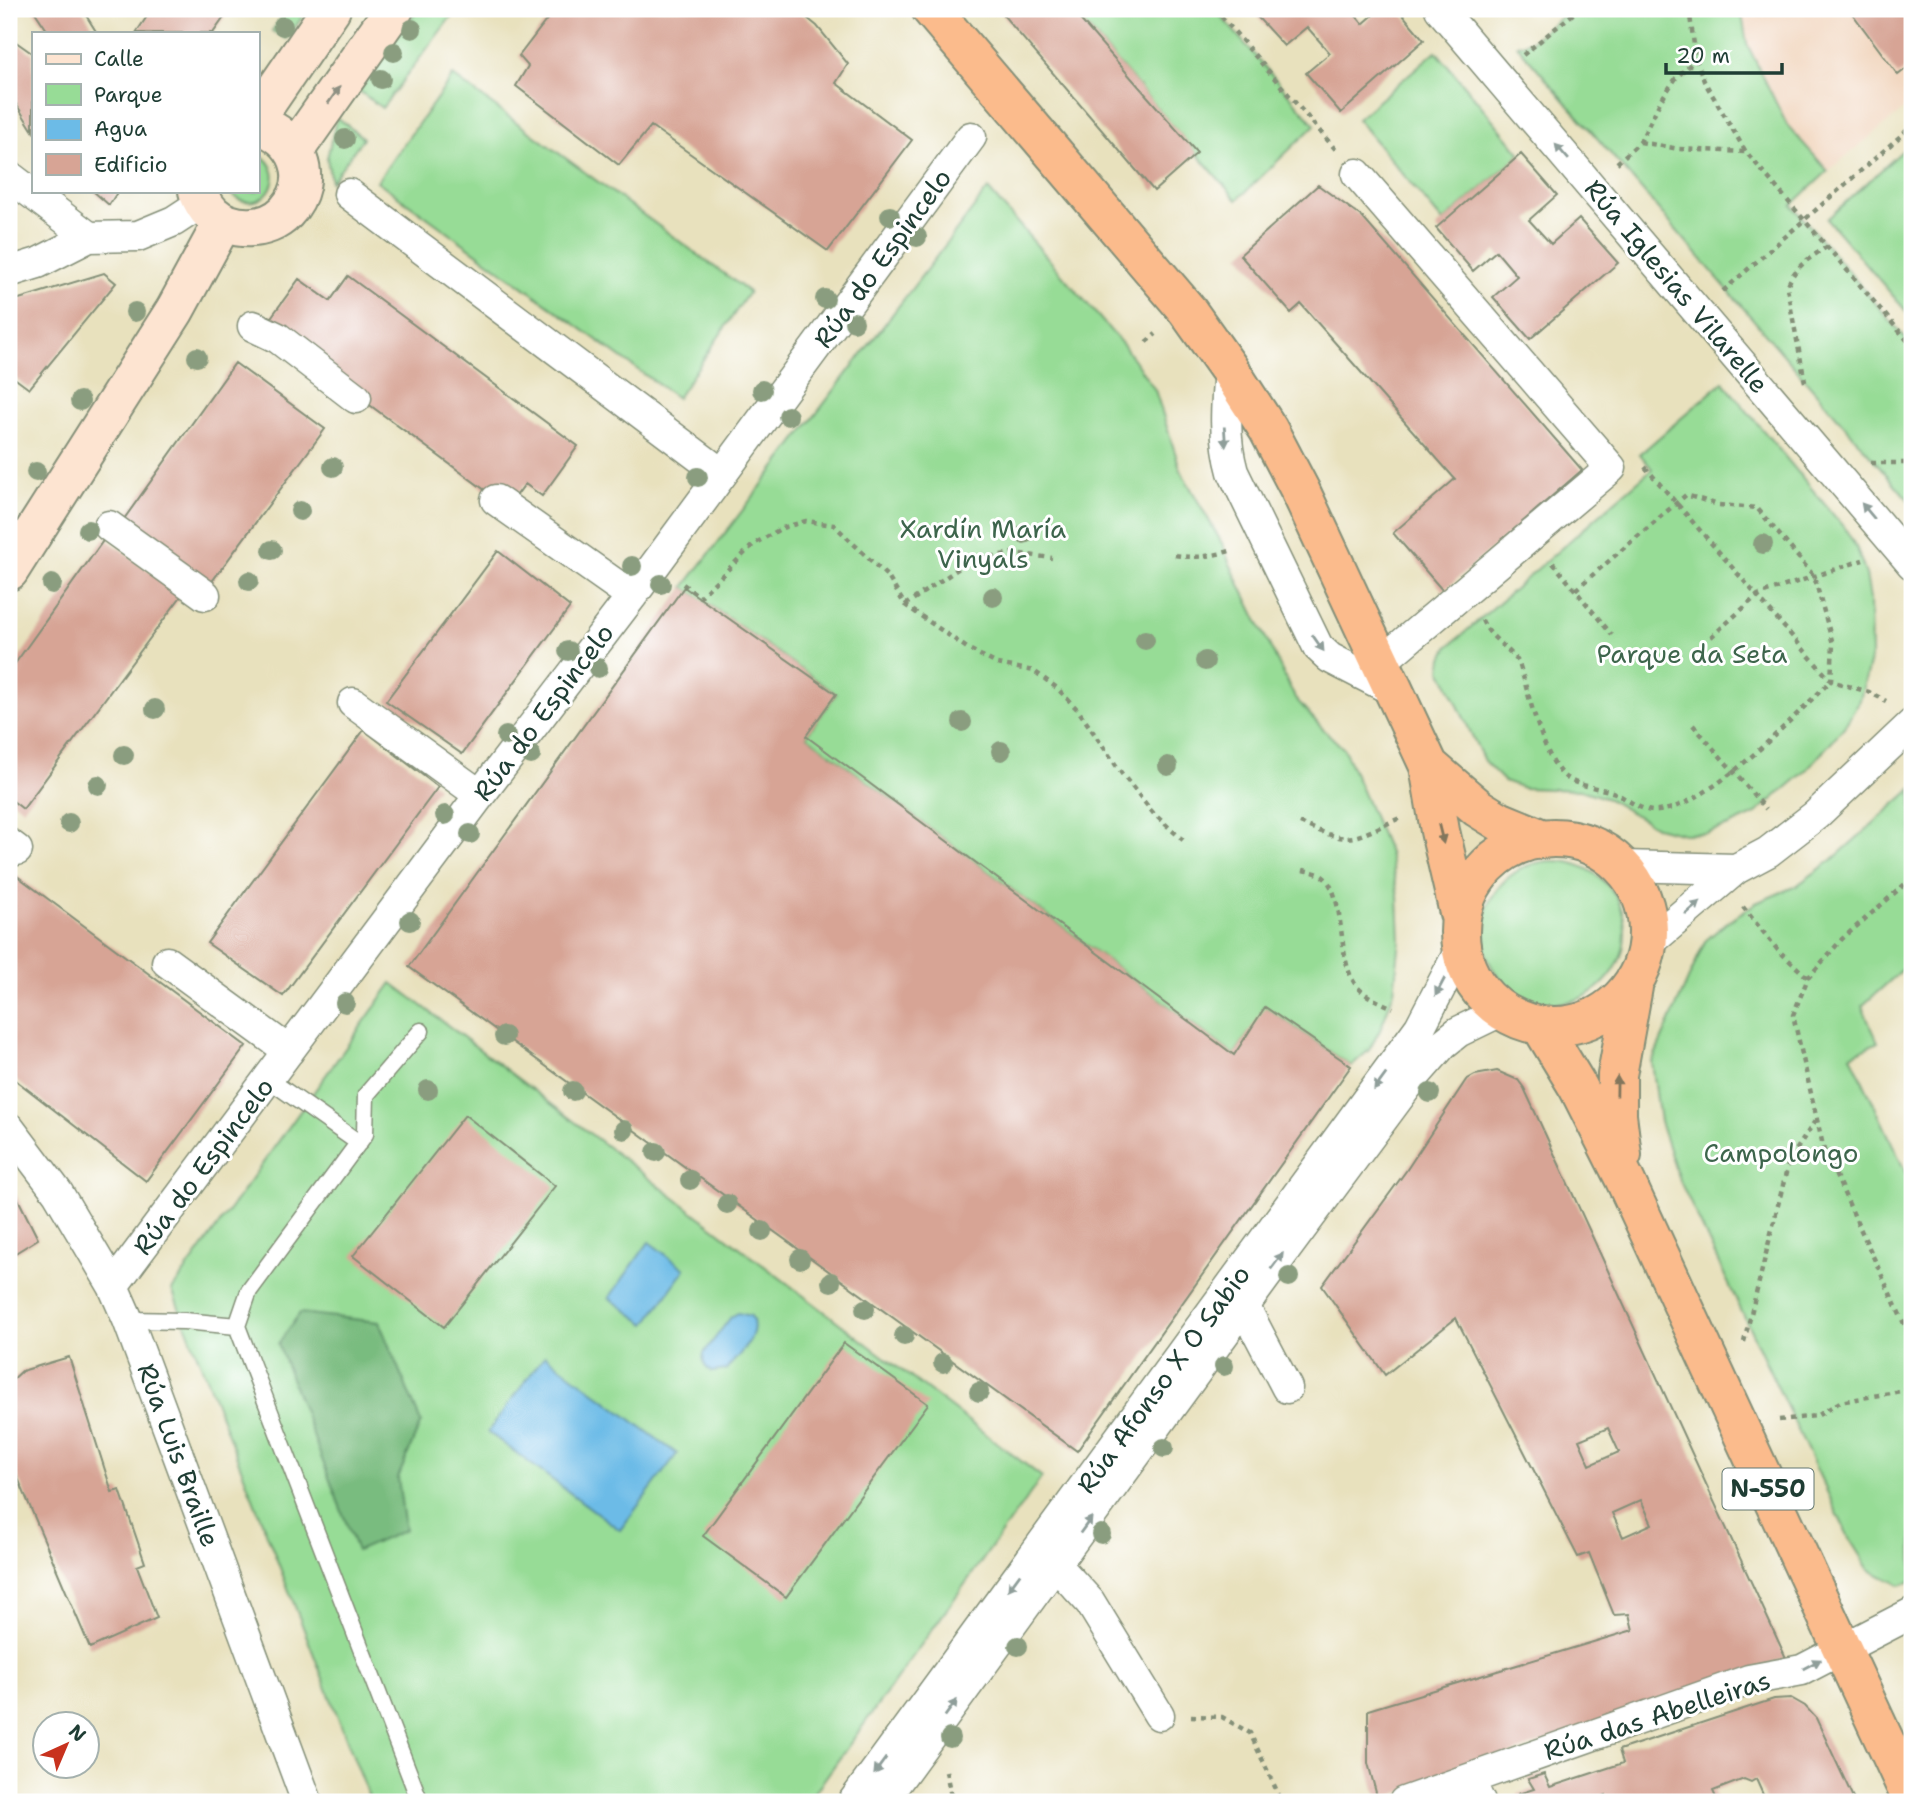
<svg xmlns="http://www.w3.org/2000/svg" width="1921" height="1811" font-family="'Shantell Sans',sans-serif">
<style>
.built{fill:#f1d5bd}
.green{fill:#97dc96;stroke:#5b8c65;stroke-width:2}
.forest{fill:#79bc7f;stroke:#4c7c5a;stroke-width:2}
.water{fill:#6cbbe7;stroke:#467c8e;stroke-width:2}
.building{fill:#d7a495;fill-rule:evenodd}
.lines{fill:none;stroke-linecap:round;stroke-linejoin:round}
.lane-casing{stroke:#848f78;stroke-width:19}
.street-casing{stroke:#848f78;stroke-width:33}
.secondary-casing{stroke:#848f78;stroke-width:42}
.highway-casing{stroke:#848f78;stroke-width:42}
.path{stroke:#848f78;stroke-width:4.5;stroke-dasharray:5 5;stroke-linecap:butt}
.lane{stroke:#fff;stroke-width:16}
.street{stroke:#fff;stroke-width:30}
.secondary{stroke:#fde4d1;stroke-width:38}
.highway{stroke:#fbbb8c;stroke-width:38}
.tree{fill:#8a9d7f}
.oneway{fill:#8e9082}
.oneway2{fill:#8f9e9a}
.oneway3{fill:#82765c}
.labels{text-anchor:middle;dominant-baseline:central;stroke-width:6;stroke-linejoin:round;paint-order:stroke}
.shield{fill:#fff;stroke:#627771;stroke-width:2}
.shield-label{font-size:24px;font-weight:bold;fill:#1f3d34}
.street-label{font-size:26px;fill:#1f3d34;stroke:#fff}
.park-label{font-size:26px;fill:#3d654c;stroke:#fff}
</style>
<rect width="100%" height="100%" fill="#fff"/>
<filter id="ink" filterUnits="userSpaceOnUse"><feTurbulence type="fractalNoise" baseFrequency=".0143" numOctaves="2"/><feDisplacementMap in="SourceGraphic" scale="14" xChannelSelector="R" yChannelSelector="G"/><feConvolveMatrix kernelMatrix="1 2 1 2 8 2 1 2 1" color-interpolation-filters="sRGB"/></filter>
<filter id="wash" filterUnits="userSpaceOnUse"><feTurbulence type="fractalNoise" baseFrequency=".00686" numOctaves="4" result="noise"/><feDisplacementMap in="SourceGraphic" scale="28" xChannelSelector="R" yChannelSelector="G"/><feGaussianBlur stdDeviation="1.57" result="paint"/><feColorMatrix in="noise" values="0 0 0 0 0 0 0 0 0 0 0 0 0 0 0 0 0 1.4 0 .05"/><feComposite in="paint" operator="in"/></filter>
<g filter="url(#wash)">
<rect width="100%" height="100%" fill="#e8e1bd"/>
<!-- built -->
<path class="built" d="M1741 9H1912V103L1828 171 1787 125 1747 44Z"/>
<!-- green -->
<path class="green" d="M287 9H308L287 39 272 31Z
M419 9H457L382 108 359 91 403 27Z
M1071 9H1215L1315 125 1237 200Z
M1571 9H1741L1747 44 1787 125 1828 171 1792 205 1912 346V504L1517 45 1531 41Z
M1436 51 1521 154 1443 222 1357 119Z
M453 76 749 292 677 398 377 181Z
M337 117 363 138 331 182 327 158Z
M1912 142V318L1827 219Z
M257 153C296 174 258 223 228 191H257Z
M988 189 1124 346 1155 390 1181 471 1224 547 1229 562 1295 698 1321 727 1344 749 1389 853 1398 896 1400 940 1394 991 1381 1028 1369 1050 1351 1066 1266 1008 1234 1055 806 736 836 694 684 587Z
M1723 382 1846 530 1857 549 1866 575 1870 599 1871 656 1860 700 1844 727 1807 770 1754 815 1729 826 1706 833 1684 834 1656 827 1608 799 1581 790 1523 788 1504 781 1484 761 1441 669 1443 658 1448 647 1652 469 1640 454Z
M1912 789V961L1862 1006 1878 1042 1851 1055 1912 1186V1581L1900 1585 1869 1570 1849 1538 1678 1177 1660 1122 1652 1062 1705 941 1727 922 1756 903 1796 886 1832 860Z
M1483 932a71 71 0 1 1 142 0a71 71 0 1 1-142 0Z
M392 983 1042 1477 808 1802H371L172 1290Z"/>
<!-- forest -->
<path class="forest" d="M300 1313 379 1322 421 1422 398 1478 405 1530 357 1551 278 1344Z"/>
<!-- water -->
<path class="water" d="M649 1242 685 1269 646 1324 609 1298Z
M738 1313 751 1316C762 1335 738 1355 726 1370L712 1372C704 1367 702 1362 704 1353L731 1317Z
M545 1355 677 1454 620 1530 488 1432Z"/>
<g id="blocks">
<!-- building -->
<path class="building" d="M33 9H82L97 33H49Z
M152 9H230L213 33H136Z
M555 9H796L817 26 848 64 836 83 912 140 828 251 651 126 619 165 516 86 528 66 519 56Z
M998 9H1071L1197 153 1154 191Z
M1250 9H1350L1363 24 1380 9H1398L1424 40 1341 113 1306 73 1330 53 1307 27 1284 46Z
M1849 9H1912V64L1898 75Z
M9 37 33 54V131L13 99 9 105Z
M1521 154 1557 195 1529 220 1551 244 1579 219 1618 263 1530 339 1493 297 1517 276 1496 251 1473 271 1436 228Z
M1318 185 1362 217 1582 470 1443 591 1393 533 1455 479 1301 304 1291 313 1240 255Z
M93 191H118L109 205Z
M104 273 116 283 29 389 9 374V302Z
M348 276 578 446 542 496 525 484 508 507 264 327 299 279 330 301Z
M235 363 325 429 210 584 124 519Z
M105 538 182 595 23 809 9 798V672Z
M498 551 570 607 462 754 386 701Z
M684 587 836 694 806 736 1234 1055 1265 1007 1351 1066 1077 1451 409 967Z
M364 730 438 787 283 996 207 943Z
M9 870 246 1046 146 1181 9 1075Z
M1497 1071 1518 1080 1524 1088 1786 1658 1378 1800 1368 1763V1710L1633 1630 1629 1614 1614 1615 1589 1553 1578 1557 1456 1318 1385 1375 1322 1286 1406 1171 1466 1080 1475 1075ZM1608 1428 1619 1452 1590 1465 1579 1440ZM1641 1500 1652 1524 1623 1537 1612 1513Z
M465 1115 555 1186 444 1327 353 1256Z
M11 1185 38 1239 9 1257V1187Z
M844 1343 928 1404 786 1597 703 1536Z
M69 1357 112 1492 120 1490 145 1563 137 1566 157 1618 90 1648 9 1457V1383L22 1371Z
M1791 1698 1805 1706 1816 1718 1855 1802H1760L1765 1799 1756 1779 1751 1782 1744 1779 1713 1791 1718 1802H1609L1606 1795 1592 1802H1520L1518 1794 1534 1789 1528 1779 1544 1774 1550 1787 1623 1763 1619 1750 1774 1699Z"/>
</g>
</g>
<g filter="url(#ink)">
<use href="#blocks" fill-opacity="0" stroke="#848f78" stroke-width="2"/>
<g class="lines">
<!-- lane casing -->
<g class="lane-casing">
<path id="lane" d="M268 1079 359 1143
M128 1320 184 1321 237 1326
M420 1802 237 1326 249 1291 365 1134 366 1095 421 1031"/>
</g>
<!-- street casing -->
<g class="street-casing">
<path id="street" d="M1440 9 1912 564
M1357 174 1611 468 1381 662
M9 176 89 237
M349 194 722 474
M9 272 38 263 89 237 138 236 174 221 203 202
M253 326 278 338 356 398
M1229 369C1226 405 1223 437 1233 472L1318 647 1330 658 1396 692
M496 500 632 596
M109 526 205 595
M353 703 480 795
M9 844 17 850
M1623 866 1736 869
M1648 944 1736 869 1768 852 1816 815 1912 724
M167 962 289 1051
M9 1128 58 1193 113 1286 128 1320 307 1802
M113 1286 480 795 632 596 971 137
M1244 1306 1287 1388
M1045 1553 1090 1602 1159 1715
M1469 1779 1480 1802
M853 1802 1420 1027 1461 948
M882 1802 1264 1279 1414 1077 1443 1044 1458 1032 1501 1011
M1404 1802 1749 1680 1802 1670 1912 1613"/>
</g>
<!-- secondary casing -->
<g class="secondary-casing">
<path id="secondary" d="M257 117 331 9
M294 151 394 9
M198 191C201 199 205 207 212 214 231 232 267 232 286 212 317 179 297 136 257 124
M9 571 175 310 223 222"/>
</g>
<!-- highway casing -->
<g class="highway-casing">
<path id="highway" d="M931 9 1187 310 1229 369 1268 429 1300 490 1429 766 1440 831 1459 913
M1429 766 1478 808 1499 821 1538 837
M1460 932a94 94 0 1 1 188 0a94 94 0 1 1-188 0Z
M1541 1026 1578 1087 1624 1178 1912 1800
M1622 1155 1617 1115V1075L1633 987"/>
</g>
<!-- path -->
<path class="path" d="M1215 9 1336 150
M1689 9 1696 59 1704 81 1746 152 1912 346
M1523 55 1579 9
M1640 142 1679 149 1746 152
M1617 163 1640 142 1661 100 1676 78 1696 59
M1723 291 1912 126
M1146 342 1156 334
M1805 382 1787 288C1794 266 1810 258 1828 246
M1871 463H1912
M1645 467 1831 681 1869 692 1886 701
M1175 555C1196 559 1213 556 1233 550
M1553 563 1612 635
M683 584 700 597 754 544 782 528 806 521 834 525 888 577 905 605 967 648 997 664 1034 671 1057 688 1078 710 1122 774 1154 814 1183 840
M905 605 971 560 1013 553 1052 558
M1482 620C1490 639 1508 646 1519 663 1528 691 1543 758 1564 776 1577 787 1599 787 1615 793 1628 799 1643 813 1658 811 1714 804 1790 719 1831 681L1833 644 1814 576 1757 508 1719 505 1686 495 1575 590
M1711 637 1758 595 1863 560
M1693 725 1766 809
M1300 823C1354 846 1349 840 1400 818
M1303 870C1307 871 1314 872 1319 874 1348 889 1335 958 1356 985 1365 997 1380 1002 1393 1008
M1912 878 1842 939 1808 978 1793 1015 1824 1150 1912 1341
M1743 907 1777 949 1808 978
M1744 1342 1789 1161 1815 1121
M1779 1420 1817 1416 1840 1402 1912 1389
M1191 1716 1222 1717 1250 1733 1282 1802
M946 1771 952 1802"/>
<!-- lane -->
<use href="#lane" class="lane"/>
<!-- street -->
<use href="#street" class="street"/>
<!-- secondary -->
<use href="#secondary" class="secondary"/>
<!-- highway -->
<use href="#highway" class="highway"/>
</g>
<!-- trees -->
<g class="tree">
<circle cx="283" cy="26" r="10"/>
<circle cx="412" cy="29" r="10"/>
<circle cx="394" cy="52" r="10"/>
<circle cx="381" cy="79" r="10"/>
<circle cx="345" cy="139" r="10"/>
<circle cx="890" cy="216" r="10"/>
<circle cx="917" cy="237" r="10"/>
<circle cx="825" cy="299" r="10"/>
<circle cx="135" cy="312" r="10"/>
<circle cx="854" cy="322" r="10"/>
<circle cx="197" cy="357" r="10"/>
<circle cx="762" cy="390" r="10"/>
<circle cx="80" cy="401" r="10"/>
<circle cx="788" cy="416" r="10"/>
<circle cx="333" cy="467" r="10"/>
<circle cx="36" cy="472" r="10"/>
<circle cx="698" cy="477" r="10"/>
<circle cx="300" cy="511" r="10"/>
<circle cx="88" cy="530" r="10"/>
<circle cx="1024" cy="534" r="10"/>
<circle cx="1763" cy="544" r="10"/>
<circle cx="272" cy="550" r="10"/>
<circle cx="632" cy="566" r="10"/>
<circle cx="249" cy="581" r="10"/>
<circle cx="52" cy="584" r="10"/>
<circle cx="661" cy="584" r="10"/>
<circle cx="993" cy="597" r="10"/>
<circle cx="1145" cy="640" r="10"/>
<circle cx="568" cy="651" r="10"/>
<circle cx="1205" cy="661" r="10"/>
<circle cx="598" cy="668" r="10"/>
<circle cx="155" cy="709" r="10"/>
<circle cx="962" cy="722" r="10"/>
<circle cx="506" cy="736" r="10"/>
<circle cx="1001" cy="751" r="10"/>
<circle cx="124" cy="755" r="10"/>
<circle cx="531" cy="755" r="10"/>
<circle cx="1168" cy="766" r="10"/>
<circle cx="98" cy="785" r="10"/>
<circle cx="445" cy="815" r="10"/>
<circle cx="69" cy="823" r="10"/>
<circle cx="470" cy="834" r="10"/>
<circle cx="410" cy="921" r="10"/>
<circle cx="345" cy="1003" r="10"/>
<circle cx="504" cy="1036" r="10"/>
<circle cx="428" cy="1090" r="10"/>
<circle cx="573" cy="1091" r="10"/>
<circle cx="1430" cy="1093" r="10"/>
<circle cx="624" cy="1130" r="10"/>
<circle cx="656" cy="1152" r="10"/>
<circle cx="690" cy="1180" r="10"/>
<circle cx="727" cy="1204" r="10"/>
<circle cx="762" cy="1231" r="10"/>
<circle cx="800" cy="1259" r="10"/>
<circle cx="1289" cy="1277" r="10"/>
<circle cx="831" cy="1282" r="10"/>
<circle cx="865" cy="1309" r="10"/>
<circle cx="904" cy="1336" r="10"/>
<circle cx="943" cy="1363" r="10"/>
<circle cx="1224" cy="1366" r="10"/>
<circle cx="979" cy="1392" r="10"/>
<circle cx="1164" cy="1448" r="10"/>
<circle cx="1101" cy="1534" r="10"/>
<circle cx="1018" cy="1646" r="10"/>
<circle cx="950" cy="1738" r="10"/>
</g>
<!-- one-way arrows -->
<defs><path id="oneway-solid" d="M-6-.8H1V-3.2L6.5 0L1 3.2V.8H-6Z" transform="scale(1.75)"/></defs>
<use class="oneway" href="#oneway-solid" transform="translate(334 95) rotate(-55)"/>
<g class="oneway2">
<use href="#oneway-solid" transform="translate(1562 152) rotate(-131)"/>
<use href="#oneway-solid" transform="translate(1225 437) rotate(86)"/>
<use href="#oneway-solid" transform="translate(1868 511) rotate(-130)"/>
<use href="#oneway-solid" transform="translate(1318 643) rotate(55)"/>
<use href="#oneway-solid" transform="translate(1693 908) rotate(-41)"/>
<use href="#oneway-solid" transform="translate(1440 987) rotate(118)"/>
<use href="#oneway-solid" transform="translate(1380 1082) rotate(126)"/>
<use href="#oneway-solid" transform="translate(1277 1261) rotate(-53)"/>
<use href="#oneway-solid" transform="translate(1086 1525) rotate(-54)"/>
<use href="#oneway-solid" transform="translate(1014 1582) rotate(126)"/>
<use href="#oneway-solid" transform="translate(1812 1664) rotate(-28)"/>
<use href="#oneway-solid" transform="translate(951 1708) rotate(-54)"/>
<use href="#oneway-solid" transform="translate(880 1766) rotate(126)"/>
</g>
<g class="oneway3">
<use href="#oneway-solid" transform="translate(1441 834) rotate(76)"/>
<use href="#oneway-solid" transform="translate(1617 1086) rotate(-89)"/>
</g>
</g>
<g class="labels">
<!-- shield labels -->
<rect class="shield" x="1722.5" y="1468.5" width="91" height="41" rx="5"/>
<g class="shield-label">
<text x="1768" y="1489">N-550</text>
</g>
<!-- street labels -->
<g class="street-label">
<text transform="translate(882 258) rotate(-54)">Rúa do Espincelo</text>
<text transform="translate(1677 286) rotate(50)">Rúa Iglesias Vilarelle</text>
<text transform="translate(543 712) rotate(-53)">Rúa do Espincelo</text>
<text transform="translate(203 1166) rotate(-53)">Rúa do Espincelo</text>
<text transform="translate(1163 1379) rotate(-54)">Rúa Afonso X O Sabio</text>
<text transform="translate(179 1455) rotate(70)">Rúa Luis Braille</text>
<text transform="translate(1657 1715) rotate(-18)">Rúa das Abelleiras</text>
</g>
<!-- park labels -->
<g class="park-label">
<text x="983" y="528">Xardín María<tspan x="983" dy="30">Vinyals</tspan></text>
<text x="1692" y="653">Parque da Seta</text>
<text x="1781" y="1152">Campolongo</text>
</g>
</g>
<!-- margin -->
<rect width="1921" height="1811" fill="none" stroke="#fff" stroke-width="35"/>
<!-- legend -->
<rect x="32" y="32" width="228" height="161" fill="#ffffff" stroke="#a5b1ae" stroke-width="2"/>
<rect x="46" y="54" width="35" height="10" fill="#fde4d1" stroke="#a5b1ae" stroke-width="2"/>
<text x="94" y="66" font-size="21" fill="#1f3d34">Calle</text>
<rect x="46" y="84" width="35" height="21" fill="#97dc96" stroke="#a5b1ae" stroke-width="2"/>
<text x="94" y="102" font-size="21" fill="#1f3d34">Parque</text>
<rect x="46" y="119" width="35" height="21" fill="#6cbbe7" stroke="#a5b1ae" stroke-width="2"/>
<text x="94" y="136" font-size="21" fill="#1f3d34">Agua</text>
<rect x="46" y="154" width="35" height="21" fill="#d7a495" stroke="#a5b1ae" stroke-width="2"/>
<text x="94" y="172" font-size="21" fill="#1f3d34">Edificio</text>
<!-- north arrow -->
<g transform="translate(66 1745) rotate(44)"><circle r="33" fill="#ffffff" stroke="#a5b1ae" stroke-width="2"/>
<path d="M0-5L12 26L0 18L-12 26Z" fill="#c8321e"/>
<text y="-10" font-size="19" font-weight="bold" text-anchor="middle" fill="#1f3d34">N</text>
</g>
<!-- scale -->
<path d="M1666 63v10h116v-10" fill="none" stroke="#1f3d34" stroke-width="3.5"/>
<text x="1676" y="63" font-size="21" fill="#1f3d34" stroke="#ffffff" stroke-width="5" paint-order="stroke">20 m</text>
</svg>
